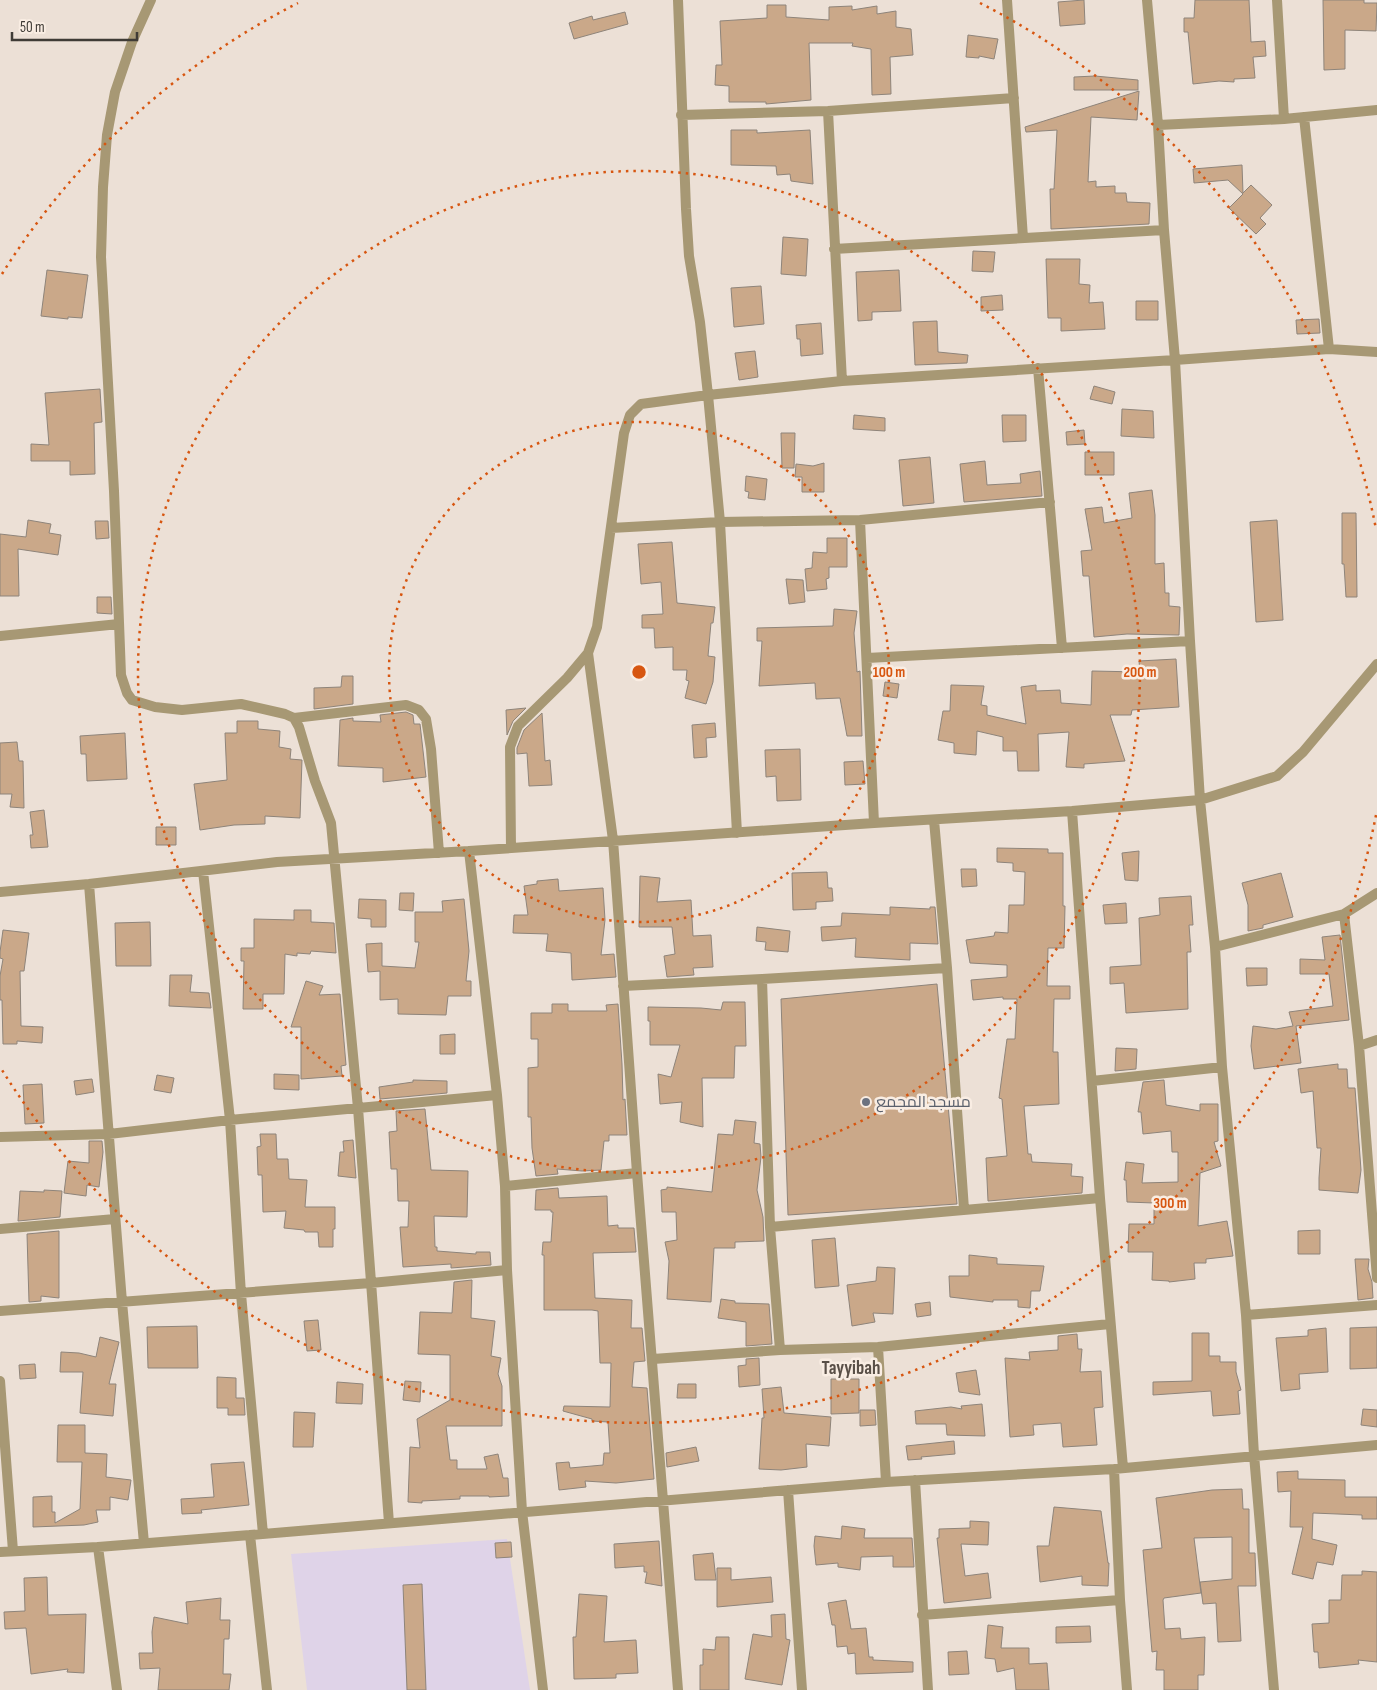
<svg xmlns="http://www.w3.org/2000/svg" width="1377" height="1690" font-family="'Sofia Sans Condensed',Cairo,sans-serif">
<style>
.education{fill:#dfd3e8}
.building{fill:#caa889;stroke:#8e847a}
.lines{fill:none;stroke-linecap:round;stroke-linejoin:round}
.street{stroke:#a79874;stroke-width:10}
.ring{fill:none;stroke:#d75610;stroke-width:2.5;stroke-dasharray:2.5 5}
.worship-dot{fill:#6b7280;stroke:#f9ede3;stroke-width:2}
.labels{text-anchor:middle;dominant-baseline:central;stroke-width:5;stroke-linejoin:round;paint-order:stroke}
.worship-label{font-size:16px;fill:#5b616d;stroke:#f9ede3;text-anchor:start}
.quarter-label{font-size:19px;font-weight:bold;fill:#594f47;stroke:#f9ede3}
.centre{fill:#d75610;stroke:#f9ede3;stroke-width:2.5}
.ring-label{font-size:15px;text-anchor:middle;font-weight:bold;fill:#d75610;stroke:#f9ede3;stroke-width:5;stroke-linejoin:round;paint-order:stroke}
</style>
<rect width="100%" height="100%" fill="#ece0d6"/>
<!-- education -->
<path class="education" d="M507 1539 530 1690H307L291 1554Z"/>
<!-- building -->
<path class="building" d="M1084 0 1085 24 1060 26 1058 2Z
M1195 0H1249L1251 42 1265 41 1266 56 1253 57 1255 78 1234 79V82L1219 81 1193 84 1188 32H1184V18H1194Z
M1323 0H1364V3H1377L1376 31 1345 30V69L1324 70Z
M767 5H786V17L829 20V7L852 6V10L877 6V14L896 11V27L911 29 913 55 890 57 891 94 872 95 871 49 852 46 853 43H809L811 100 766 104V102H729V86L715 85 716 65H722L720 21 767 18Z
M625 12 628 24 574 39 569 23 592 16 593 20Z
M968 35 998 39 994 59 979 56V58L966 57Z
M1095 76 1138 80V90H1074V77Z
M1139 91 1137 120 1091 117 1088 182 1096 181V187L1115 186V193H1126L1127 202 1150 203 1149 224 1051 229 1050 189H1054L1057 130 1026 132 1025 127Z
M731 130H757V133L810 130 813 184 791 181 790 174 777 175 776 166 731 165Z
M1242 165 1243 193 1251 185 1272 205 1260 218 1266 224 1256 234 1229 208 1243 194 1228 180 1194 183 1193 169Z
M783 237 808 239 806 276 781 274Z
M973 251 995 252 993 272 972 271Z
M1046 259H1080L1079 284 1090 285 1089 303 1103 302 1105 329 1061 331V318H1048Z
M47 270 88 275 82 318 68 317V319L41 316Z
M899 270 901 311 872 312V320L858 321 856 272Z
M761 286 764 324 734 327 731 288Z
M1002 295 1003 310 981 311V297Z
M1136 301H1158V320H1136Z
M1319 319 1320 333 1297 334 1296 320Z
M937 321 938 352 968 355 967 363 915 365 913 322Z
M821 323 823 354 801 356 800 339H797L796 325Z
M755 351 758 377 739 380 735 353Z
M1094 386 1115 392 1112 404 1090 399Z
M100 389 102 422 94 423 95 474 70 475V461H31V444L49 445 45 393Z
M1122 409 1153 411 1154 438 1121 436Z
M854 415 885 418V431L853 429Z
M1002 415H1026V441L1003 442Z
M1084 430 1085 444 1067 445 1066 432Z
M781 433H795L794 468H782Z
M1085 452H1114V475H1085Z
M930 457 934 503 903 506 899 460Z
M985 461 987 485 1021 483 1020 474 1040 471 1042 496 964 502 960 464Z
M824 463V492H802V477H795L796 464 813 466Z
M746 476 767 479 765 500 748 498 749 492 745 491Z
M1152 490 1155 515V564L1164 563 1165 593H1169V606L1180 607 1179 635 1127 634 1094 637 1089 576H1083L1081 551 1092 550 1085 509 1102 507 1104 523 1132 518 1129 493Z
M1342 513H1356L1357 597H1346L1344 564H1342Z
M28 520 51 524 49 533 61 535 58 555 18 549 19 596H0V534L26 537Z
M1277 520 1283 620 1256 622 1250 522Z
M95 521H108L109 538 96 539Z
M827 538H847V567H829V578L826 579 827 589 807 591 805 569 812 568 813 552 827 553Z
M672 542 677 603 715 607 713 623H711L708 656 715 657 713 682 706 704 685 698 689 681 686 680 687 670H673V647L655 648 654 628H642V615L663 614 661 582 641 584 638 544Z
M786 579 803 580 805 602 789 604Z
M97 597H111L112 614 97 613Z
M834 609 857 611 854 633 857 672 860 671 862 736H847L840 698 816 699 815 683 759 686 762 641H757V628L833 626Z
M1176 659 1179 707 1132 710 1131 715H1110L1125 761 1084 764V768L1066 767 1069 732 1038 734 1039 771H1018L1017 751H1003V737L977 731 976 755 954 753V743L938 740 943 711H950L951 685 984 686 981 705 987 706V715L1026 724 1021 687 1036 685V691L1060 690 1061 703 1091 705 1092 671 1140 672 1139 661Z
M342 676H353V704L314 709V688L341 687Z
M885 682 899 684 897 698 883 696Z
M526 708 513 721 507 735 506 710Z
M406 712 413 715 414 724H420L426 777 383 782V768L338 766 340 720 353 718V721L381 722 380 715Z
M542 713 545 761 550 760 552 785 529 786 527 753 517 754V748L524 730Z
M237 721H258V729L280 731 279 747 291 749 290 759 302 760 300 818 265 816V824L234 825 200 830 194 784 227 780 225 733H237Z
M715 723 716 737 706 738 707 757 694 758 692 725Z
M125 733 127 779 87 781 86 754H81L80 736Z
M17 742 19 761H23L24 808 10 807 12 794H0V743Z
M800 749 801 800 777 801 776 776 766 777 765 750Z
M863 761 865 784 845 785 844 762Z
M44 810 48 847 31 848 30 835H33L30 812Z
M156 827H176V845H156Z
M997 848 1048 849V853H1063V906H1065L1064 948H1048L1047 986H1070V999H1054L1053 1052H1058L1059 1104 1024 1106 1028 1154H1031L1032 1162 1072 1164 1071 1176 1083 1177 1082 1193 988 1201 986 1158 1007 1156 1002 1099 999 1098 1007 1039H1015L1017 999H1003V997L973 1000 971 980 1007 977V965L970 963 966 940 994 936 995 932 1008 933 1009 905H1024L1025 872 1013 871V863L997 862Z
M1139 851 1138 881 1125 880 1122 853Z
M961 869H976L977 886 962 887Z
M827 872 828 888H832L833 901 816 902V909L793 910 792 873Z
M1281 873 1293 917 1263 925V928L1248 931V905L1242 883Z
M640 876 660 878 657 902 691 900 693 936 711 935 713 967 693 968 694 975 667 977 664 956 675 954 672 927H639Z
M558 879 559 891 603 888 605 920 601 955 614 954 616 977 572 980 571 953 546 951 548 934 513 933 514 915H528L524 886 537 884V881Z
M400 893H414L413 911 399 910Z
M1191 896 1193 925H1189L1191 952H1187L1188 1009 1126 1013 1124 983 1110 984V967L1141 965 1139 918 1160 915 1159 898Z
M359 899 386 900V927H371V919L358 918Z
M464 899 469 951 466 981H471V996H448L446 1015 398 1014V999L380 1000V971L368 972 366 944 382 943V966L415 968 419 942H415V912H443L442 901Z
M1126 903 1127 923 1105 924 1103 905Z
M890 907 930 909V907H935L938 944 910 943V960L855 957 856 938 822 941 821 927 841 926 842 913 890 915Z
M294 910H311V922L334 923 336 953 311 951 310 954 297 953V956L285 954 284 994H263V1009H243L244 961H241V948H254V919L294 920Z
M150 922 151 966H116L115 923Z
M757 927 790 931 788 952 765 950 766 942 756 941Z
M3 930 29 933 24 971H20L21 1026 43 1027 42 1043 17 1041V1044H3L2 1000H0V976L3 959 0 958V952Z
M1340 935 1349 1020 1296 1026 1301 1063 1254 1069 1251 1046 1253 1026 1276 1029 1293 1026 1289 1012 1333 1006 1329 974H1300V959L1325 960 1322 937Z
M1246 968H1267V985L1247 986Z
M170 975H192L190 992 209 993 211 1008 169 1006Z
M306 981 323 986 319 995 340 994 346 1065 341 1066 342 1076 301 1079V1027H291Z
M937 984 957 1204 788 1215 781 999Z
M723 1002H745L746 1046H735L734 1078H702L703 1127 680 1122 682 1102 660 1104 658 1074 671 1077 680 1045H650V1021H648V1007L701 1008 721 1010Z
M552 1004H568V1011H607L606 1005 618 1004 622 1064 623 1100 625 1099 627 1135H609V1141H604L601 1170 582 1171 557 1169 558 1174 536 1176 532 1148 531 1117H528V1068L538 1067V1039H531V1013H552Z
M455 1034V1054H440V1035Z
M1116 1048 1137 1049 1136 1069 1115 1071Z
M1338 1064V1069H1347L1348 1088H1355L1361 1170 1358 1193 1319 1190V1178L1321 1148H1317L1313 1091 1301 1093 1298 1069Z
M274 1074 299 1075V1090L274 1089Z
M157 1075 174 1078 171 1093 154 1090Z
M92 1079 94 1092 76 1095 74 1081Z
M413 1080 447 1081V1093L380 1099 379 1087 413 1082Z
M1164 1080 1166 1105 1200 1111V1104H1218V1141L1214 1142 1221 1166 1200 1173 1198 1226 1227 1221 1233 1256 1206 1259V1263H1194L1195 1279 1169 1282V1281L1152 1280 1153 1252H1128L1129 1224H1154V1203L1127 1202 1126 1180H1124L1126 1162 1144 1164 1142 1183 1178 1182V1152H1172L1171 1131 1143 1134 1141 1112H1138L1143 1082Z
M42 1084 44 1123 25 1124 23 1085Z
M425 1109 431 1170 468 1171 467 1217 434 1216 435 1247H437V1251L476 1254V1252H490L491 1265 451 1268V1264L403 1267 400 1227H408L409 1201H398L397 1169H391L389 1132 397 1131 396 1111Z
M735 1120 756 1122 754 1143 760 1144 761 1157 757 1190 763 1217 764 1241 735 1242V1248H714L711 1302 667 1299 669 1261 665 1242 677 1240 676 1212H662L661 1190 667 1189V1187L712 1192 718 1134 733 1135Z
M260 1134H276L277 1159H288L289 1179 307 1180 305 1207H335V1229H333V1247H319L318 1232H305L304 1230 284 1228 286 1211 263 1212 262 1175H258L257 1147 261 1146Z
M353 1140 356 1178 338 1176 340 1152H344L343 1141Z
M89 1141H102L103 1152 99 1187 87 1185 86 1196 64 1193 68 1161 89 1163Z
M558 1188 559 1198 607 1196 608 1226 618 1225V1228H634L636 1252 593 1253 595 1298 632 1300 631 1328H642L645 1361 634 1362 632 1387 647 1388 654 1479 616 1483 585 1481 586 1487 559 1490 556 1463 569 1462 570 1468 603 1465 604 1453H610L608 1422 592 1421V1419L563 1411 564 1406 610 1407 611 1363H600L598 1311 592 1310H544V1255H542L543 1242H551L553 1212H551V1210H535L536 1190Z
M44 1190 62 1191 60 1217 18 1221 20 1191 44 1192Z
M1320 1230V1254H1298V1231Z
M59 1231V1298L41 1296V1301L29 1302 27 1234Z
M835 1238 839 1286 815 1288 812 1240Z
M969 1255 997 1258V1264L1044 1266 1040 1291H1031L1030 1308 1018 1307V1300H993V1302L950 1297 949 1276H969Z
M1355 1259H1369L1368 1269 1372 1282 1373 1298 1358 1300Z
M877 1267 895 1268 893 1314 873 1313 875 1322 852 1326 847 1285 876 1281Z
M472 1280 471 1318 495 1321 491 1356 501 1358 498 1374 502 1386V1426H446L450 1460H457V1469H487L484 1457 498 1454 503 1478H508L509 1496 489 1497V1496H460V1499L422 1501V1503L408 1502 410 1447 420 1448 417 1419 450 1400V1355L418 1354 420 1312 452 1313 454 1282Z
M721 1299 735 1301V1303L769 1304 772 1344 746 1346V1322L718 1318Z
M930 1302 931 1315 917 1317 915 1304Z
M318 1320 321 1350 307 1351 304 1321Z
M197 1326 198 1368H148L147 1327Z
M1377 1327V1368L1350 1369V1328Z
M1326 1328 1328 1372 1299 1374 1300 1389 1281 1391 1276 1338 1308 1336V1330Z
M1192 1333H1209V1356H1220V1362H1236V1372L1241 1390 1238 1391 1240 1414 1213 1416 1211 1391 1153 1395V1382L1192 1381Z
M1077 1334 1078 1349H1082L1080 1372 1101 1371 1103 1407 1094 1408 1097 1445 1063 1447 1061 1423 1033 1425 1034 1435 1010 1437 1005 1358 1030 1360 1029 1352 1058 1350V1336Z
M100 1337 119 1342 109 1384H116L113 1416 80 1413 83 1372H60L61 1352 79 1353 96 1357Z
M759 1358 760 1385 739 1387 738 1366 746 1365V1359Z
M35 1364 36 1378 20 1379 19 1365Z
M976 1370 980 1395 959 1392 956 1373Z
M217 1377 236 1378V1398H244L245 1415H228V1408H217Z
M831 1379H859V1413L831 1414Z
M405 1381 421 1382 420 1402 403 1400Z
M337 1382 363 1384 362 1404 336 1403Z
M678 1384H696V1398H677Z
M781 1387 784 1413 831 1417 829 1446 806 1444 807 1467 781 1470 759 1469 762 1418H764L762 1389Z
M982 1404 985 1436 947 1435 946 1424H916L915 1411 951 1407 962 1409 961 1406Z
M1363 1409 1377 1410V1427L1361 1425Z
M860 1410H875L876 1425 860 1426Z
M294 1412 315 1413 313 1447H293Z
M58 1425H85V1453L107 1454 106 1477 131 1480 128 1500 110 1497V1510H96L98 1522 84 1525 33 1527V1497L52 1496V1512H55V1523L80 1509 82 1462H57Z
M954 1441 955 1454 921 1457 922 1459 908 1460 906 1446Z
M696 1447 699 1461 667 1467 666 1453Z
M244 1462 249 1505 201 1510 202 1513 182 1514 181 1499 214 1497 211 1464Z
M1298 1471V1479L1345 1480V1497H1377V1519H1362V1515L1313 1513 1312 1539 1337 1545 1333 1565 1317 1562 1313 1579 1292 1574 1303 1527H1290L1291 1491 1278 1492 1277 1472Z
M1242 1489 1243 1509H1249V1553H1255L1256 1586H1238L1241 1641 1218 1642 1216 1603 1203 1604 1200 1582 1232 1579V1537L1194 1538 1201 1593 1164 1598 1163 1600 1165 1629 1180 1628 1181 1639 1205 1637 1204 1675H1198V1690H1164V1670H1156L1157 1651 1152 1652 1143 1550 1162 1548 1156 1498 1212 1490Z
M1054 1507 1101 1511 1108 1563H1109L1108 1586 1082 1585V1576L1040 1582 1037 1546H1049Z
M970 1521 989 1522 988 1545 961 1544 965 1576 988 1573 991 1598 944 1603 937 1538H939V1529L970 1528Z
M842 1526 865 1529 864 1538H912L914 1567H893V1556L861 1557 860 1570 838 1567V1563L816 1565 814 1546 815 1536 841 1539Z
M659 1541 662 1586 645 1583 647 1572H644V1566L615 1568 614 1544Z
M511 1542 512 1557 496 1558 495 1543Z
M713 1553 716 1580H695L693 1555Z
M717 1568H731V1580L771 1577 773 1602 717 1607Z
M1362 1571 1377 1572V1662L1358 1660 1359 1664 1319 1668 1318 1652H1314L1312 1624 1329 1623V1600H1341L1342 1575H1362Z
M47 1577 48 1615 86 1614 84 1673 67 1672 68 1669 31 1674 26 1628 5 1629 4 1612 25 1611 24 1578Z
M422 1584 426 1690H407L403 1585Z
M579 1594 607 1596 604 1642 636 1640 638 1673 616 1674V1678L574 1679 573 1637H576Z
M221 1598 220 1620H230L229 1639H224L223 1674H231L229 1690H158L160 1668 140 1669 139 1653H153L152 1632 154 1617 188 1624 186 1602Z
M846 1600 851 1629 866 1628 869 1657H873V1660L913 1662V1672L856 1674 855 1653 848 1654 847 1646 837 1647 835 1625H832L828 1603Z
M785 1614 786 1639 790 1640 782 1685 745 1679 753 1634 772 1637 771 1615Z
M988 1625 1003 1627 1001 1648H1029V1664L1047 1663 1049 1690H1016L1014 1668 997 1672 995 1659 985 1658Z
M1090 1626 1091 1642 1056 1643V1627Z
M716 1637H729V1690H700V1665H703V1649L715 1650Z
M967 1651 969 1674 949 1675 948 1652Z"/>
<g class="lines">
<!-- street -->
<path class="street" d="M151 0 132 42 115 92 107 135 103 187 101 257 114 491 121 675 127 693 132 700 155 707 182 710 241 704 285 714 294 718 299 727 315 781 331 823 358 1108 389 1523
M678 0 686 209 689 256 700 322 708 395 720 522 737 833
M1007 0 1023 238
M1147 0 1158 125 1164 230 1175 360 1190 641 1200 800 1215 947 1222 1067 1246 1315 1254 1455 1274 1690
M1277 0 1284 119
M828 111 842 381
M681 115 828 111 1014 98
M1304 117 1329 349
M1158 125 1284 119 1377 110
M834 249 1164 230
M1038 368 1062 648
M860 520 874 823
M611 528 720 522 860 520 1050 502
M0 636 119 624
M588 653 613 840 637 1173 678 1690
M867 658 1190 641
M294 718 406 705 419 710 426 719 431 749 439 853
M1072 811 1100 1198 1123 1468
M934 820 947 968 964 1209
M511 848 510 747 518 726 567 678 588 653 597 627 624 433 630 415 641 404 708 395 842 381 1175 360 1329 349 1377 352
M469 851 497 1095 505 1186 507 1270 522 1511 543 1690
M203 871 230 1120 241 1294 263 1534
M89 884 122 1302 144 1543
M0 892 89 884 277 862 469 851 874 823 1072 811 1200 800 1277 776 1303 752 1377 664
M1344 914 1359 1046 1377 1278
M1215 947 1344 914 1377 893
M762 979 770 1227 780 1350
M623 986 762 979 947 968
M1359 1046 1377 1040
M1092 1081 1222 1067
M0 1137 109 1134 230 1120 497 1095
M505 1186 637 1173
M770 1227 1100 1198
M0 1229 115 1219
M0 1311 371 1283 507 1270
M1246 1315 1377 1305
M878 1347 886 1482
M653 1359 780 1350 878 1347 1110 1324
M0 1381 13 1551
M1114 1469 1120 1600 1127 1690
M915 1480 928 1690
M788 1490 802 1690
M250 1535 267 1690
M98 1547 117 1690
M0 1552 98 1547 250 1535 886 1482 1114 1469 1377 1445
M922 1615 1120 1600"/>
</g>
<!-- distance rings -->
<g class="ring">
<circle cx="639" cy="672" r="250"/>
<circle cx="639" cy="672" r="501"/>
<path d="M1376 815A751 751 0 0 1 2 1070M2 274A751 751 0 0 1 298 3M980 3A751 751 0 0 1 1376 529"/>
</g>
<!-- markers -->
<circle class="worship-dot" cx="866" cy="1102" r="5"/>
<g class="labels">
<!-- worship labels -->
<g class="worship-label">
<text x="876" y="1102">مسجد المجمع</text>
</g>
<!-- quarter labels -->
<g class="quarter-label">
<text x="851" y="1368">Tayyibah</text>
</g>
</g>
<circle cx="639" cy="672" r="8" class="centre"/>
<g class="ring-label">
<text x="889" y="677">100 m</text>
<text x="1140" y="677">200 m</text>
<text x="1170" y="1208">300 m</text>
</g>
<!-- scale -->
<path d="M12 32v8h125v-8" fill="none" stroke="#3f3b36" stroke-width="2.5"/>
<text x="20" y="32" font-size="15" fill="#3f3b36" stroke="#f9ede3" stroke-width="4" paint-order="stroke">50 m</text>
</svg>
